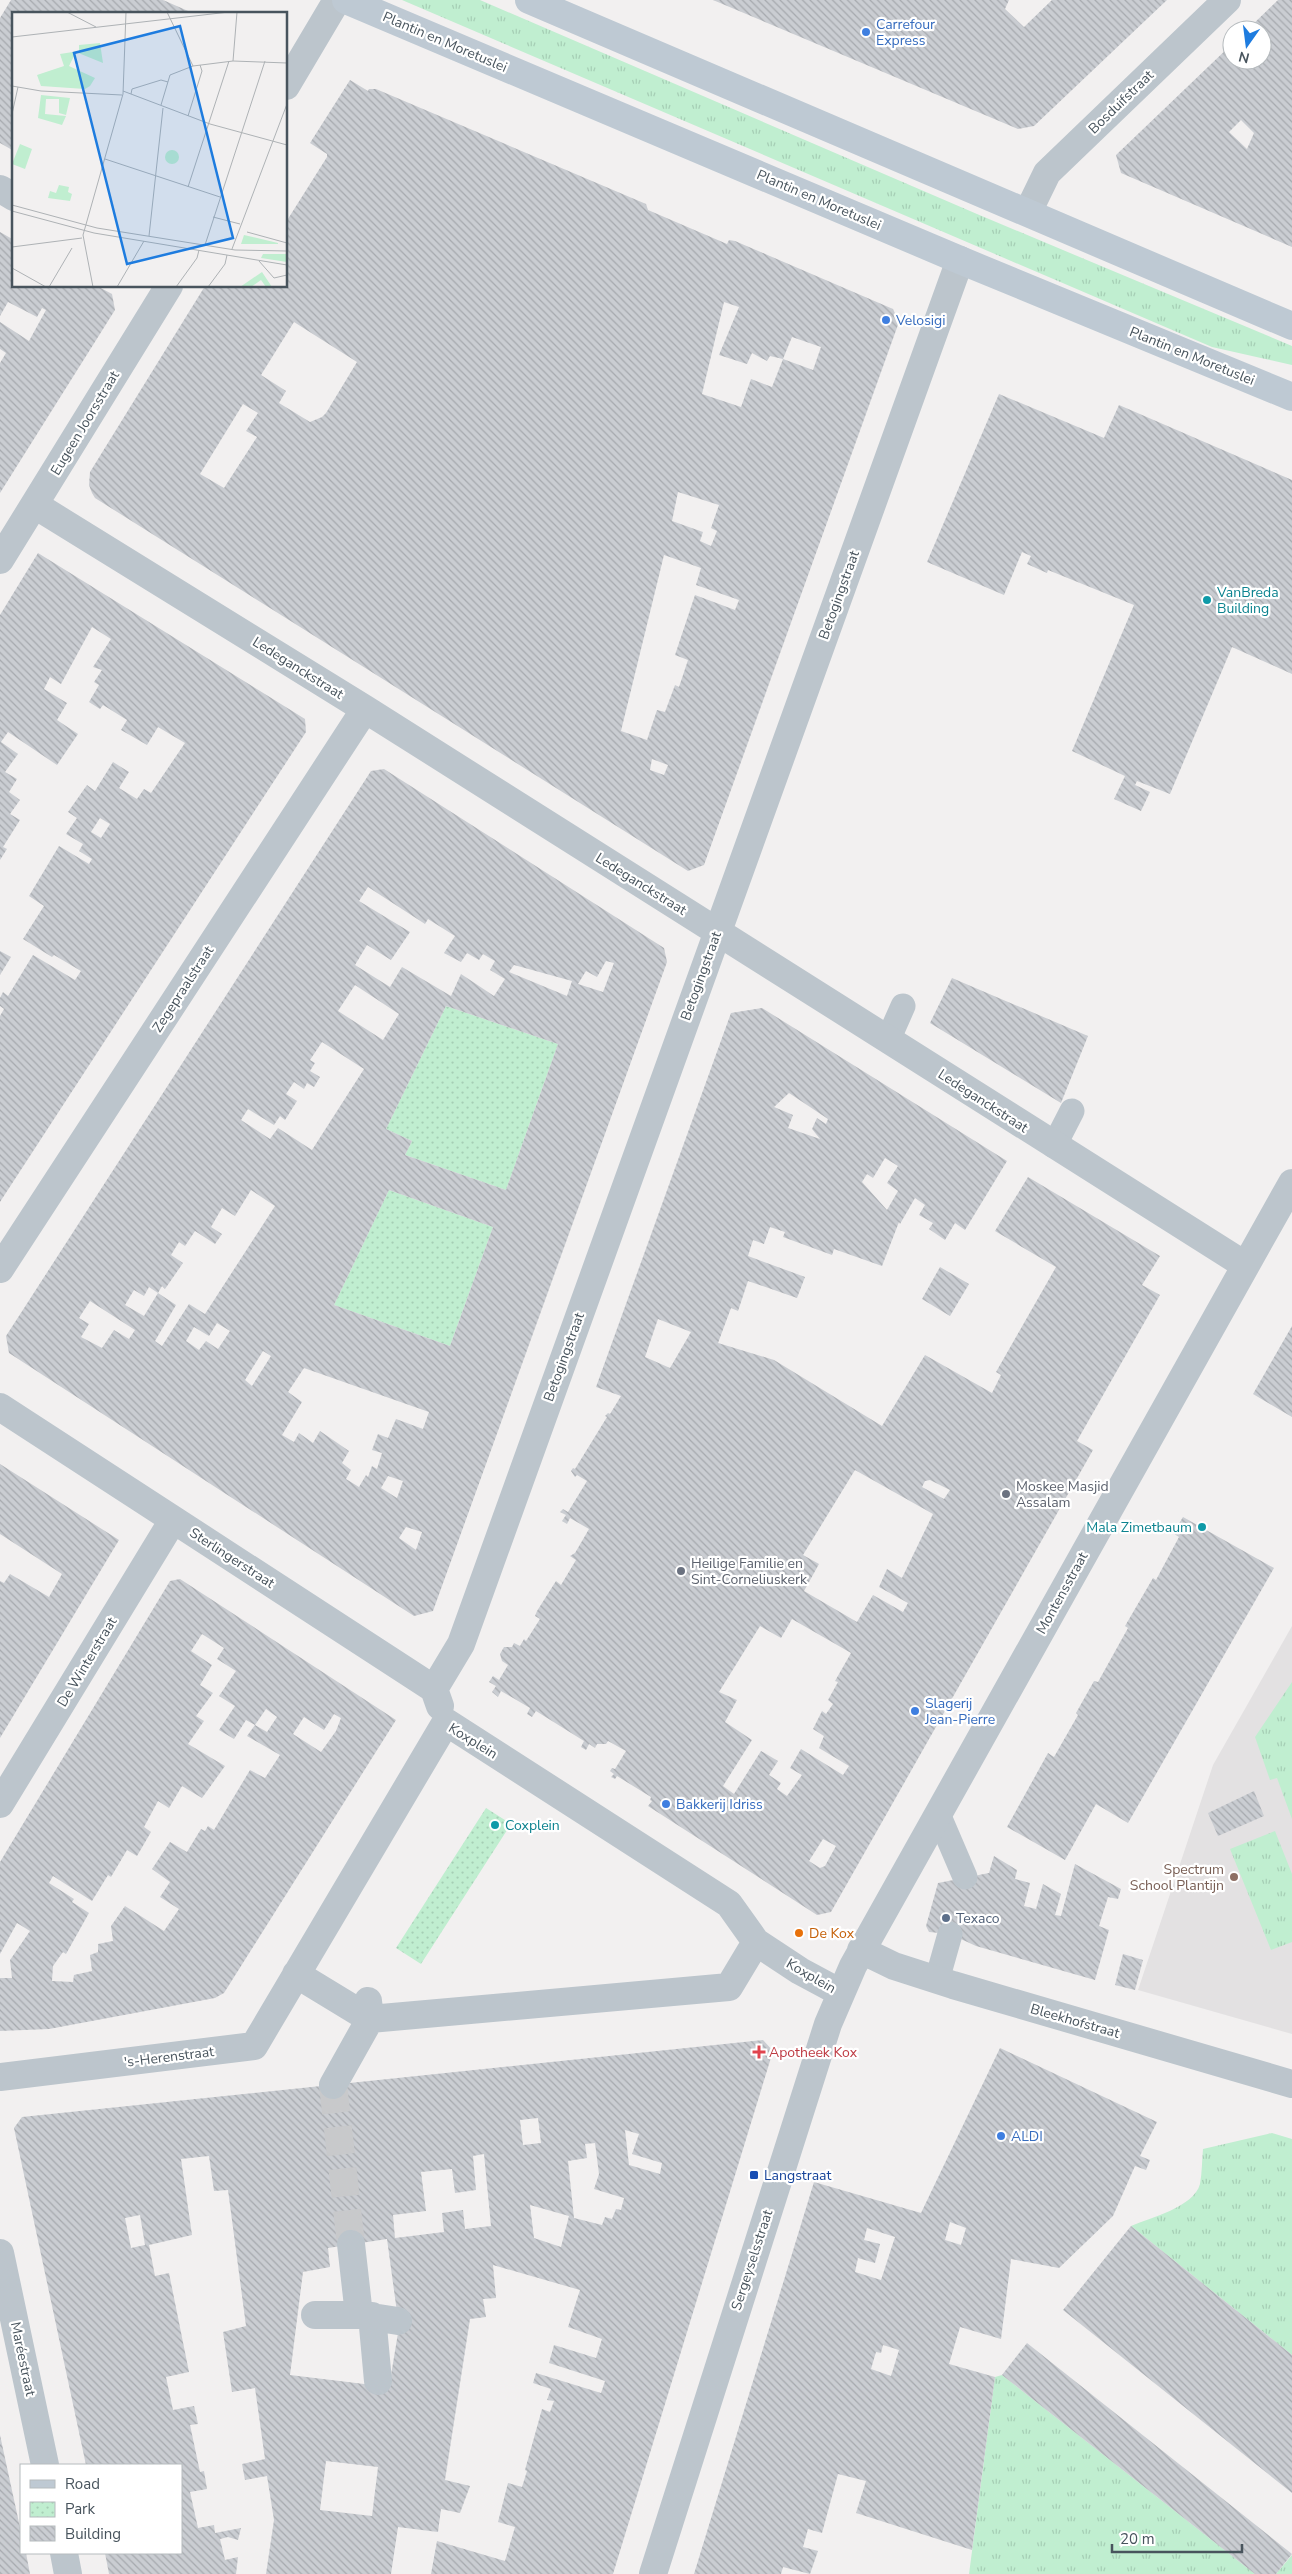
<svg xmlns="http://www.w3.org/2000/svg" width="1292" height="2574" font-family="'Nunito Sans',sans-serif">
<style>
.education{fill:#e3e1e2}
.grass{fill:url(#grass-tufts)}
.park{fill:url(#park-dots)}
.building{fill:url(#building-back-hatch);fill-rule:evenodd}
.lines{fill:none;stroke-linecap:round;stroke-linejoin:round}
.street-tunnel{stroke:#c8c9cb;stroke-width:28;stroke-dasharray:28 14;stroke-linecap:butt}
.lane{stroke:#bcc5cc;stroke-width:25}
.street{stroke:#bcc5cc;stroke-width:28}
.secondary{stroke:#bec9d3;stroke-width:28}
.shop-dot{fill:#3f7fe0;stroke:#fff;stroke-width:2}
.culture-dot{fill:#0f9aa8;stroke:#fff;stroke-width:2}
.worship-dot{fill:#6b7280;stroke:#fff;stroke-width:2}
.education-dot{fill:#8d6e63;stroke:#fff;stroke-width:2}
.service-dot{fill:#5c6f8a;stroke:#fff;stroke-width:2}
.food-dot{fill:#e8710a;stroke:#fff;stroke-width:2}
.health-dot{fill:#e0444e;stroke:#fff;stroke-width:2}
.transit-dot{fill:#1a4fb4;stroke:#fff;stroke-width:2}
.labels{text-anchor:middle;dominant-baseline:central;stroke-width:4.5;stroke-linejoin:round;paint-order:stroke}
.shop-label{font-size:14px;fill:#366cbe;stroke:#fff;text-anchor:start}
.street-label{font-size:14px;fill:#48545d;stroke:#fff}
.culture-label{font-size:14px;fill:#0d838f;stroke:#fff;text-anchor:start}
.worship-label{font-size:14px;fill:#5b616d;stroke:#fff;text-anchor:start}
.education-label{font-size:14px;fill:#785e54;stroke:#fff;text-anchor:end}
.service-label{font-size:14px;fill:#4e5e75;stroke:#fff;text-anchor:start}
.food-label{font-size:14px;fill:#c56008;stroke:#fff;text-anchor:start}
.health-label{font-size:14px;fill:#be3a42;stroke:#fff;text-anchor:start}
.transit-label{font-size:14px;fill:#164399;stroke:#fff;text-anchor:start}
.inset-road{fill:none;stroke:#aeb2b5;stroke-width:1}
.view{fill:#1e7cdf;fill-opacity:0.15;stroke:#1e7cdf;stroke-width:2.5}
.inset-edge{fill:none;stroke:#48545d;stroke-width:2.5}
</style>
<defs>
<pattern id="grass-tufts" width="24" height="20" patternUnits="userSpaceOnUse" patternTransform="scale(1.25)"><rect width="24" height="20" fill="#c0eed0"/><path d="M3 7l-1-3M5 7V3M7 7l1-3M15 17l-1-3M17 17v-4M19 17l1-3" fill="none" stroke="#a6ceb5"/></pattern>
<pattern id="park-dots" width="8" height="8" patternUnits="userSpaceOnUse" patternTransform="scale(1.25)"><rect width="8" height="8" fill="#c0eed0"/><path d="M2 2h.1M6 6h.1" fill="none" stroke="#a6ceb5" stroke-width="1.8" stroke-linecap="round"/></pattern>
<pattern id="building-back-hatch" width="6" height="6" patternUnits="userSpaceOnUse" patternTransform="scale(1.25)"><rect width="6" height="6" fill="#cacdd2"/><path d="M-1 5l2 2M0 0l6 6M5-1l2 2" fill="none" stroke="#a6a9ae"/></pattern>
</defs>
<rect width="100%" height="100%" fill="#f2f0f0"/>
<!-- education -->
<path class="education" d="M1292 1626V2034L1138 1990 1213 1765Z"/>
<!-- grass -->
<path class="grass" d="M402 0H480L977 214 1292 346V365L1212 347Z
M1292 1682V1819L1277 1778 1270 1780 1255 1737Z
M1275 1831 1292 1874V1942L1271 1950 1230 1849Z
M1272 2133 1292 2139V2355L1131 2226C1150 2218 1194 2207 1200 2184 1202 2173 1202 2160 1203 2149Z
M1002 2375 1255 2574H969L995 2377Z
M1292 2555V2574H1276Z"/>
<!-- park -->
<path class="park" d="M446 1006 558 1044 506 1190 405 1155 412 1141 386 1129Z
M389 1190 493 1227 450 1346 334 1305Z
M486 1808 511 1824 421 1964 396 1948Z"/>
<!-- building -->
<path class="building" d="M11 0H163L195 14H14V151L0 143V18Z
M713 0H1009L1005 9 1024 27 1052 0H1167L1034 126 1018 129Z
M1278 0H1292V247L1121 173 1116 155 1232 44V60H1262V30H1247ZM1241 120 1254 133 1247 149 1229 132Z
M350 80 368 91 369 89H376L646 204 648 210 727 244 729 240 735 241 893 309 899 322 704 865 688 871 95 498 92 493 89 485 90 472 205 286H286V222L327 157V154L310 143ZM724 302 739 307 719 355 747 364 752 353 767 361 770 356 783 359 792 337 821 347 813 370 783 359 772 387 751 379 741 407 702 394ZM294 322 357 362 326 413 322 417 310 422 279 403 286 391 261 375ZM243 404 258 413 246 431 257 437 224 488 200 474ZM678 492 719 505 711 528 717 531 711 546 700 541 703 532 672 521ZM664 555 701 568 696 585 739 600 735 610 695 595 675 655 688 660 679 687 675 685 665 712 657 710 647 740 621 731ZM652 759 668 765 664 775 650 770Z
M0 232 14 240V286H97L112 294 115 310 0 493V363L6 353 0 349V322L29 341 46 310 42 308 37 317 8 302 0 316Z
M999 394 1104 438 1119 405 1292 480V674L1232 647 1170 794 1137 781 1135 785 1150 792 1141 811 1114 799 1125 776 1072 751 1134 605 1048 570 1047 573 1027 564 1031 556 1022 552 1004 595 927 562Z
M38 553 305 719 306 732 0 1202V1016L4 1009 0 1006V998L3 992 8 996 33 955 75 980 81 971 54 955 52 957 23 939 44 906 29 896 59 846 89 864 92 859 79 851 83 844 66 834 77 818 68 812 87 785 95 791 113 762 129 772 119 788 137 799 144 789 151 793 185 743 158 727 147 745 121 730 127 720 103 705 100 709 89 702 99 685 94 682 102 670 93 667 111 639 92 627 61 684 50 677 44 689 67 703 57 720 78 734 57 765 8 732 1 742 18 754 5 772 17 779 9 792 20 800 10 814 20 820 3 847 7 849 0 860V615ZM100 818 110 824 101 838 91 832Z
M384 769 664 948 667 962 433 1611 414 1616 9 1353 6 1336 371 771ZM368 887 425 924 428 919 455 936 444 953 461 962 467 953 479 960 483 954 495 961 490 970 505 979 494 996 461 974 451 996 402 967 390 987 355 965 367 945 391 960 410 932 359 901ZM606 961 614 963 603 992 578 984 586 971 597 977ZM514 965 572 981 567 996 509 972ZM355 985 399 1014 383 1040 338 1011ZM446 1006 558 1044 506 1190 405 1155 412 1141 386 1129ZM322 1042 364 1069 312 1150 278 1128 270 1139 241 1120 248 1109 274 1125 280 1116 285 1120 297 1101 286 1094 294 1082 304 1089 307 1083 314 1087 320 1077 310 1071 315 1063 310 1060ZM251 1190 275 1206 205 1314 189 1304 162 1346 155 1341 176 1305 158 1293 144 1316 125 1305 134 1290 144 1296 149 1287 158 1293 162 1286 165 1289 183 1263 171 1255 179 1242 185 1246 195 1231 215 1244 222 1234 211 1227 222 1208 235 1216ZM389 1190 493 1227 450 1346 334 1305ZM90 1301 135 1330 129 1339 114 1330 102 1348 81 1337 89 1324 79 1318ZM217 1323 230 1331 218 1349 206 1341 199 1350 186 1341 194 1327 209 1336ZM263 1351 271 1356 252 1386 245 1380ZM304 1368 429 1412 423 1429 396 1419 388 1438 378 1434 372 1450 382 1453 377 1469 372 1466 368 1477 366 1475 359 1487 346 1479 351 1470 342 1463 349 1451 320 1431 313 1443 299 1433 294 1442 282 1435 302 1402 288 1392ZM388 1476 403 1481 397 1498 381 1488ZM406 1527 422 1532 416 1550 399 1538Z
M0 951 11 957 0 975Z
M952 978 1088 1036 1061 1103 930 1023Z
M762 1008 1007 1161 965 1230 955 1223 945 1240 929 1229 933 1223 919 1215 925 1205 915 1198 900 1224 899 1222 882 1266 834 1249 832 1255 783 1237 785 1232 770 1227 764 1244 753 1240 748 1256 805 1277 797 1298 748 1281 738 1311 731 1308 718 1343 774 1360 882 1426 925 1355 992 1393 1001 1375 996 1372 1056 1267 995 1231 1028 1177 1160 1256 1142 1285 1160 1295 1077 1441 1093 1450 831 1912 817 1915 648 1806 652 1801 650 1800 651 1797 617 1776 615 1779 611 1777 614 1774 610 1771 612 1768 615 1769 626 1751 608 1741 606 1744H597L595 1748 589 1744 586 1750 581 1747 584 1741 536 1711 532 1717 527 1714 530 1708 501 1691 498 1697 492 1692 496 1686 489 1682 493 1676 499 1680 508 1665 502 1661 500 1654 504 1647H512L514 1643 520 1646 524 1639 526 1641 540 1619 535 1616 537 1611 556 1581 561 1585 576 1560 570 1556 575 1553 589 1529 570 1518 567 1524 562 1521 566 1515 560 1512 563 1509 568 1512 587 1481 577 1475 575 1477 571 1471 573 1468 575 1469 607 1417 605 1416 608 1413 610 1414 621 1396 596 1387 731 1013ZM789 1093 828 1119 826 1124 817 1118 812 1129 820 1139 788 1128 793 1115 774 1107ZM885 1158 898 1166 887 1183 898 1191 887 1210 862 1182 867 1174 873 1178ZM658 1319 691 1332 670 1368 645 1357ZM855 1470 933 1514 902 1578 887 1569 879 1587 908 1603 903 1612 873 1595 857 1622 804 1591 819 1564 803 1555ZM930 1480 950 1490 944 1499 922 1487 925 1481ZM792 1619 851 1653 835 1681 838 1682 828 1700 833 1704 826 1714 822 1711 813 1729 824 1736 819 1748 849 1766 843 1775 801 1749 790 1768 802 1775 787 1796 777 1789 781 1783 769 1775 778 1761 761 1751 734 1794 723 1786 752 1740 725 1722 737 1700 719 1692 760 1626 781 1638ZM823 1839 836 1846 825 1866 820 1868 809 1861Z
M940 1267 969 1284 950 1316 922 1299Z
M1292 1326V1417L1253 1394Z
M0 1464 119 1540 0 1738V1581L4 1583 10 1574 49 1597 62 1574 0 1534Z
M1183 1517 1274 1568 1128 1823 1096 1804 1065 1860 1007 1827 1048 1753 1054 1757 1078 1715 1076 1713 1094 1681 1098 1682 1128 1628 1125 1626 1153 1578 1156 1580 1179 1537 1173 1533Z
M180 1579 396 1720 224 1993 215 1998 49 2029 0 2031V1978H12L10 1960 30 1931 17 1923 0 1954V1862L170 1581ZM202 1634 224 1648 217 1659 236 1671 219 1696 235 1706 219 1730 234 1739 246 1720 255 1725 266 1709 277 1717 267 1732 255 1725 247 1736 280 1755 265 1778 250 1770 214 1830 208 1826 205 1831 201 1829 187 1852 170 1842 152 1869 170 1882 160 1897 179 1909 164 1931 125 1906 111 1926 113 1941 98 1944V1952L90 1955 92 1971 74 1975 73 1982 52 1981 53 1966 63 1952 66 1954 89 1913 72 1902 74 1899 49 1883 53 1876 92 1901 108 1875 111 1877 127 1850 137 1856 151 1832 144 1827 158 1801 169 1808 182 1786 202 1798 225 1766 188 1744 204 1721 196 1716 213 1693 200 1685 212 1665 191 1651ZM334 1714 341 1718 336 1731 321 1752 293 1734 304 1717 324 1730Z
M1254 1791 1264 1816 1218 1836 1208 1813Z
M994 1856 1017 1870 1015 1879 1030 1883 1024 1906 1036 1909 1043 1884 1061 1894 1055 1915 1061 1916 1075 1864 1121 1889 1118 1899 1108 1897 1099 1926 1109 1930 1095 1980 976 1946 950 1934 929 1932 926 1926 938 1883 989 1873Z
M1123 1954 1143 1960 1135 1990 1115 1985Z
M763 2040 773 2051 613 2574H431L437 2541 505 2561 515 2527 498 2522 508 2483 522 2487 527 2471 525 2470 542 2409 550 2412 554 2401 547 2400 551 2389 533 2383 536 2373 601 2393 605 2381 549 2363 554 2345 596 2358 602 2339 568 2327 580 2290 493 2265 496 2298 483 2299 486 2317 470 2319 445 2480 470 2486 460 2513 441 2509 438 2532 398 2527 391 2574H266L274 2520 267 2476 245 2480 242 2464 265 2459 255 2388 232 2392 223 2332 246 2326 228 2190 214 2191 209 2156 181 2159 192 2235 149 2245 155 2276 169 2273 189 2372 166 2377 173 2410 194 2406 198 2424 190 2425 200 2472 204 2471 207 2489 190 2492 198 2528 214 2525 215 2533 241 2528 238 2540 228 2537 220 2539 225 2560 238 2557 236 2574H109L105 2553H181V2465H86L14 2128 22 2117ZM538 2118 541 2143 523 2145 520 2120ZM625 2130 639 2134 632 2154 662 2163 660 2174 629 2165ZM595 2143 599 2174 594 2189 624 2198 621 2210 616 2209 612 2219 605 2217 602 2225 574 2218 568 2161 587 2158 585 2144ZM484 2154 491 2226 465 2229 463 2210 442 2213 444 2232 395 2238 393 2215 426 2211 421 2172 452 2169 455 2193 476 2190 473 2156ZM530 2205 569 2216 561 2247 534 2238ZM140 2215 145 2245 131 2248 125 2218ZM387 2239 399 2327 389 2387 290 2375 303 2272 330 2267 328 2248ZM326 2461 378 2467 372 2516 320 2510Z
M1000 2048 1157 2122 1140 2156 1150 2160 1146 2170 1135 2166 1113 2216 1059 2268 1011 2259 1001 2339 960 2327 949 2364 995 2377 972 2550 856 2513 866 2481 838 2474 822 2533 808 2529 803 2547 818 2551 810 2574 783 2567 781 2574H694L814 2182 921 2213ZM950 2222 966 2228 961 2245 945 2240ZM867 2228 895 2237 881 2280 855 2272 858 2258 875 2263 880 2244 864 2240ZM883 2345 899 2350 891 2376 871 2369 876 2352 881 2353Z
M1131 2226 1292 2355V2493L1063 2310Z
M1027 2343 1292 2554 1276 2574H1255L1002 2375Z
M0 2435 21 2532V2553H26L30 2574H0Z"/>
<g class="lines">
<!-- street-tunnel -->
<path class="street-tunnel" d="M333 2085 351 2244"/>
<!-- lane -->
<path class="lane" d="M888 1040 903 1006
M1054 1146 1072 1111
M938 1814 965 1877
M937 1980 950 1934"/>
<!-- street -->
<path class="street" d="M286 86 337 0
M0 189 14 197
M1028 212 1047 173 1227 0
M35 505 365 709 1245 1265
M0 560 169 286
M0 1269 365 709
M0 1407 434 1689 440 1706
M434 1689 461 1644 960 260
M446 1722 729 1904 756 1942 800 1971 841 1993
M0 1804 173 1520
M861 1950 894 1966 953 1985 1292 2084
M296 1974 370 2019 729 1987 756 1942
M0 2077 254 2046 446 1722
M333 2085 370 2019 368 2001
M351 2244 359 2315 398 2321
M0 2253 45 2465
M315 2315H359
M372 2316 378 2381
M64 2553 68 2574
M653 2574 828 2024 853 1966 1292 1183"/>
<!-- secondary -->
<path class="secondary" d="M346 0 960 260 1292 397
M529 0 1292 326"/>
</g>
<!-- markers -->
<g class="shop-dot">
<circle cx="866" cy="32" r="5"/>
<circle cx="886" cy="320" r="5"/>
<circle cx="915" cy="1711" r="5"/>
<circle cx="666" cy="1804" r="5"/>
<circle cx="1001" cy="2136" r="5"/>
</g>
<g class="culture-dot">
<circle cx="1207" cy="600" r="5"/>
<circle cx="1202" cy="1527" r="5"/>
<circle cx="495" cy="1825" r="5"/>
</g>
<g class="worship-dot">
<circle cx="1006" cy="1494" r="5"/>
<circle cx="681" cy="1571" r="5"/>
</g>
<circle class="education-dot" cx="1234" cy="1877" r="5"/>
<circle class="service-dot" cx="946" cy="1918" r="5"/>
<circle class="food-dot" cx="799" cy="1933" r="5"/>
<path class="health-dot" d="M756.5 2044.5h5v5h5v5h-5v5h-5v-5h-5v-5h5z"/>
<rect class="transit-dot" x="749" y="2170" width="10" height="10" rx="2.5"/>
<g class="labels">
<!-- shop labels -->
<g class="shop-label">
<text x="876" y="24">Carrefour<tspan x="876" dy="16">Express</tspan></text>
<text x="896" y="320">Velosigi</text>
<text x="925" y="1703">Slagerij<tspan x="925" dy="16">Jean-Pierre</tspan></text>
<text x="676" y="1804">Bakkerij Idriss</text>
<text x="1011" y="2136">ALDI</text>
</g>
<!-- street labels -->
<g class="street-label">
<text transform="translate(445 42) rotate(23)">Plantin en Moretuslei</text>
<text transform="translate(1121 102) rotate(-44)">Bosduifstraat</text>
<text transform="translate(819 200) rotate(23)">Plantin en Moretuslei</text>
<text transform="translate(1192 356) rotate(22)">Plantin en Moretuslei</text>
<text transform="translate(85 423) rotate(-59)">Eugeen Joorsstraat</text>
<text transform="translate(839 595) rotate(-70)">Betogingstraat</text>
<text transform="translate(298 668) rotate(32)">Ledeganckstraat</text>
<text transform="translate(641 884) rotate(32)">Ledeganckstraat</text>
<text transform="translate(701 976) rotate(-70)">Betogingstraat</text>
<text transform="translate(183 989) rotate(-57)">Zegepraalstraat</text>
<text transform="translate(983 1101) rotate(33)">Ledeganckstraat</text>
<text transform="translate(564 1357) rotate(-70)">Betogingstraat</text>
<text transform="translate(232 1558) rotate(33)">Sterlingerstraat</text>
<text transform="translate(1062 1593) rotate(-61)">Montensstraat</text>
<text transform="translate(87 1662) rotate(-59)">De Winterstraat</text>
<text transform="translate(473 1741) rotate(32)">Koxplein</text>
<text transform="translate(811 1976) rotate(30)">Koxplein</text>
<text transform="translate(1075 2021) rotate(16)">Bleekhofstraat</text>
<text transform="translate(169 2057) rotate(-7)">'s-Herenstraat</text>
<text transform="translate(752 2260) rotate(-72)">Sergeyselsstraat</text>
<text transform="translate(23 2359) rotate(78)">Maréestraat</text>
</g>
<!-- culture labels -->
<g class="culture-label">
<text x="1217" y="592">VanBreda<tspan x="1217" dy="16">Building</tspan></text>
<text x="1192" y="1527" text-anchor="end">Mala Zimetbaum</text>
<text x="505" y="1825">Coxplein</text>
</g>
<!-- worship labels -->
<g class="worship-label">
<text x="1016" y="1486">Moskee Masjid<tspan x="1016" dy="16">Assalam</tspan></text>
<text x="691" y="1563">Heilige Familie en<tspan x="691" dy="16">Sint-Corneliuskerk</tspan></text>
</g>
<!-- education labels -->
<g class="education-label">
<text x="1224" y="1869">Spectrum<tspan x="1224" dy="16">School Plantijn</tspan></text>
</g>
<!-- service labels -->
<g class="service-label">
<text x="956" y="1918">Texaco</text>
</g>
<!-- food labels -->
<g class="food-label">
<text x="809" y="1933">De Kox</text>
</g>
<!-- health labels -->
<g class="health-label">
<text x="769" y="2052">Apotheek Kox</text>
</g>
<!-- transit labels -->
<g class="transit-label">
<text x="764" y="2175">Langstraat</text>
</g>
</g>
<!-- overview -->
<g transform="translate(12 12)">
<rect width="275" height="275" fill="#f2f0f0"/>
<path d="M88 31 91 51 64 40 57 54 83 66 78 74 73 77 29 74 25 63 52 54 48 42 67 39V33ZM29 83 58 86 54 103 47 101V87H34L33 102 54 104 50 113 26 106ZM47 173 57 175 56 180 60 182 58 189 36 186 38 179 44 181ZM232 223 266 231V232H229ZM251 242H275V250L249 246Z" fill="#c0eed0"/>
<path d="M250 260 260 275H254L249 268 239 275H228Z" fill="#c0eed0"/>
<path d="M153 145a7 7 0 1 1 14 0a7 7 0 1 1-14 0Z" fill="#c0eed0"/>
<path d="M8 132 20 137 13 157 0 152Z" fill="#c0eed0"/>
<path class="inset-road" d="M55 0 84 15M155 0 181 54M0 25 217 0M221 49 225 0M0 74 29 79 110 83M111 79 198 112 275 133M119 82 120 77 149 68 156 70M149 93 158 63 181 54 221 49 275 51M0 102 6 75M176 104 190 59 188 53M93 147 208 185M176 175 217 49M0 193 85 216 223 238 275 239M0 199 82 221 275 253M201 205 228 212M235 220 275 231M137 224 151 96M193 233 253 49M0 235 70 226M220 237 275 92M247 249 262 266 275 263M0 256 34 275M37 275 60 236M81 275 71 223 111 82 114 0M105 275 132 229M164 275 185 246 187 238M196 275 213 252 215 243"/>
<path class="view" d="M168 14 221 226 115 252 62 41Z"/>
<rect width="275" height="275" class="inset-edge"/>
</g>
<!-- legend -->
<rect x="20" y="2464" width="162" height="90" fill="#ffffff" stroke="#b6bbbe"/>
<rect x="30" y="2480" width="25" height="8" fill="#bec9d3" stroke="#b6bbbe"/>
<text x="65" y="2489" font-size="15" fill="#48545d">Road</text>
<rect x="30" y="2502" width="25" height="15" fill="url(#park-dots)" stroke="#b6bbbe"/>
<text x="65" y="2514" font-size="15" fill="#48545d">Park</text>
<rect x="30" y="2526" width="25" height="15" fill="url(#building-back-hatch)" stroke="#b6bbbe"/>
<text x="65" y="2539" font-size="15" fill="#48545d">Building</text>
<!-- north arrow -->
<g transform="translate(1247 45) rotate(194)"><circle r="24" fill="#ffffff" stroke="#b6bbbe"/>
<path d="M0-4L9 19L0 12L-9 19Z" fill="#1e7cdf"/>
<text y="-8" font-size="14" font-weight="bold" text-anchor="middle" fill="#48545d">N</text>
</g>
<!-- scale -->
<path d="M1112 2544v8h130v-8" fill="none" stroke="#48545d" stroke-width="2.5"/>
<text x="1120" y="2544" font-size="15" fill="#48545d" stroke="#ffffff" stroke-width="4" paint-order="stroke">20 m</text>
</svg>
